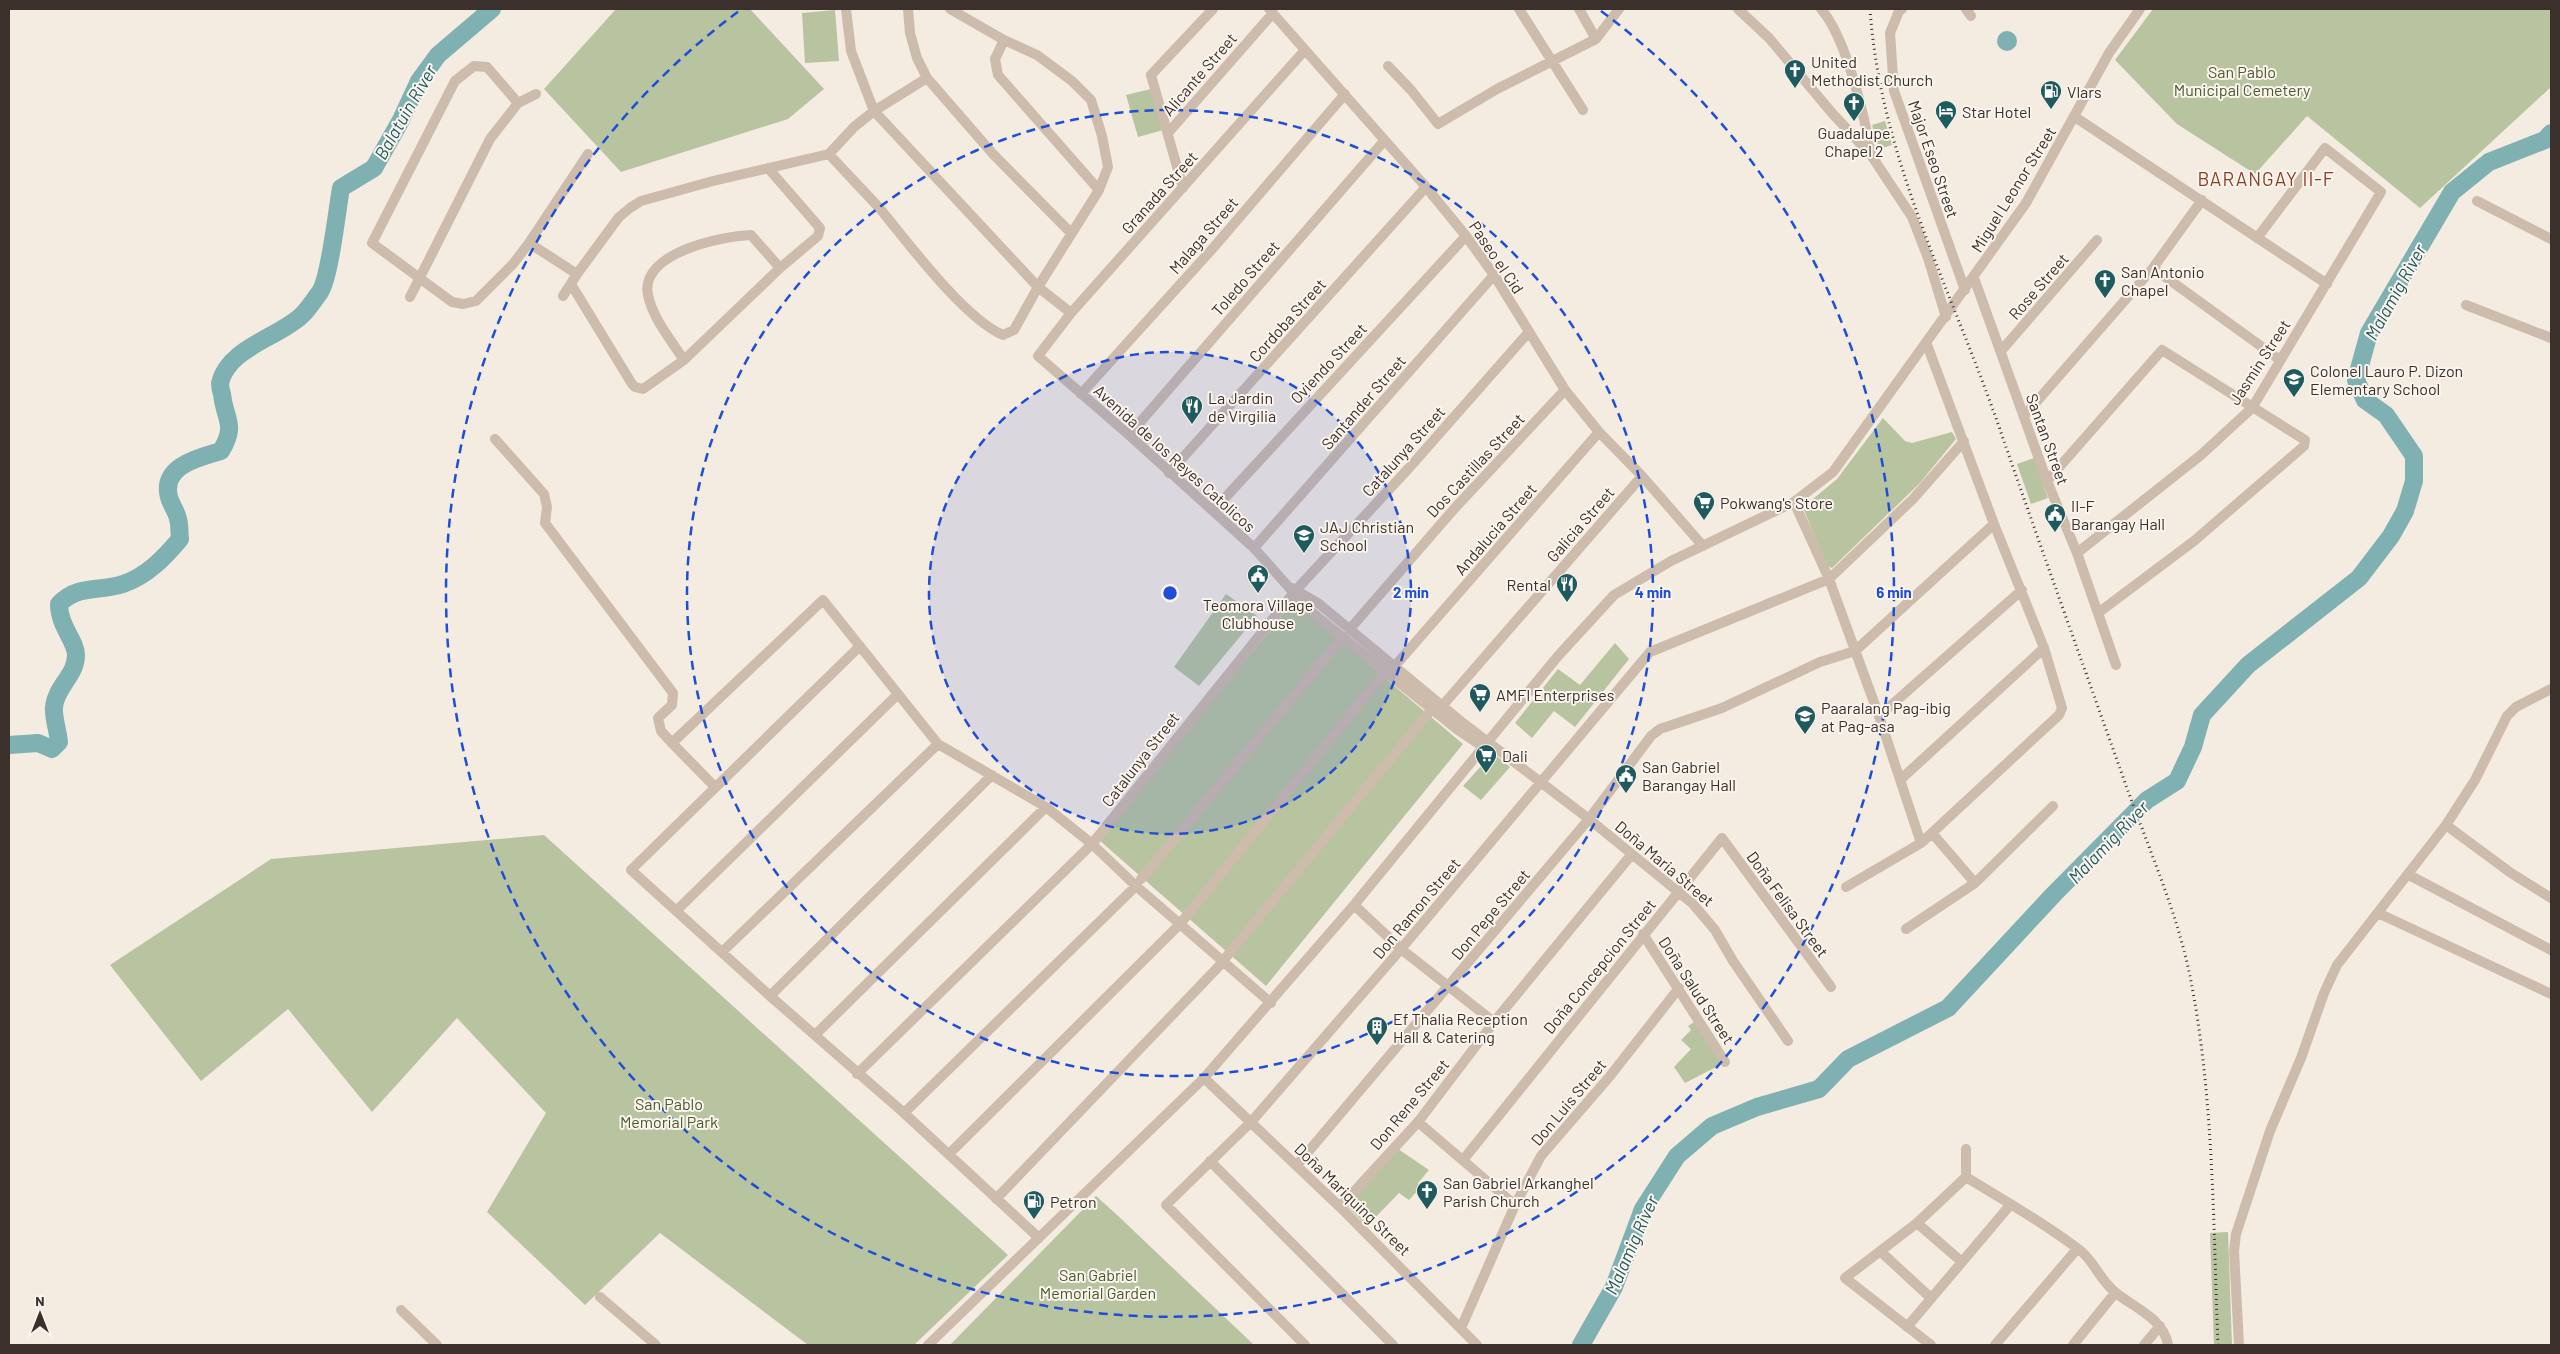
<svg xmlns="http://www.w3.org/2000/svg" width="2560" height="1354" font-family="Barlow,sans-serif">
<style>
.green{fill:#b8c4a0}
.water{fill:#7fb0b2}
.lines{fill:none;stroke-linecap:round;stroke-linejoin:round}
.river{stroke:#7fb0b2;stroke-width:18}
.minor{stroke:#cdbbac;stroke-width:10}
.rail{stroke:#3b302b;stroke-width:3;stroke-dasharray:1 4;stroke-linecap:butt}
.ring{fill:none;stroke:#1d4ed8;stroke-width:2.5;stroke-dasharray:9 6}
.labels{text-anchor:middle;dominant-baseline:central;stroke-width:4;stroke-linejoin:round;paint-order:stroke}
.poi-label{font-size:16px;fill:#3b302b;stroke:#fbf5ee;text-anchor:start}
.park-label{font-size:16px;fill:#4a5a2e;stroke:#fbf5ee}
.street-label{font-size:16px;fill:#3b302b;stroke:#fbf5ee}
.water-label{font-size:18px;font-style:italic;fill:#1f5a5e;stroke:#fbf5ee}
.quarter-label{font-size:19px;letter-spacing:1px;fill:#8c3b22;stroke:#fbf5ee}
.centre{fill:#1d4ed8;stroke:#fbf5ee;stroke-width:2.5}
.ring-label{font-size:15px;text-anchor:middle;font-weight:bold;fill:#1d4ed8;stroke:#fbf5ee;stroke-width:4;stroke-linejoin:round;paint-order:stroke}
</style>
<rect width="100%" height="100%" fill="#f4ebe1"/>
<!-- green -->
<path class="green" d="M616 9H750L824 89 788 119 621 172 544 89Z
M2153 9H2551V87L2420 208 2307 116 2255 174 2177 124 2115 60Z
M835 10 839 61 805 63 802 13Z
M1151 89 1163 130 1138 137 1126 95Z
M1885 121 1892 145 1879 149 1872 125Z
M1883 418 1905 441 1912 443 1952 432 1956 439 1919 484 1832 568 1827 566 1804 510 1807 504 1837 479Z
M2034 458 2048 498 2031 504 2017 464Z
M1226 594 1257 616 1199 686 1174 667Z
M1294 601 1463 744 1266 986 1099 840Z
M1615 643 1629 659 1575 727 1554 711 1532 738 1515 723 1558 669 1580 685Z
M1493 753 1510 767 1481 800 1463 786Z
M544 835 1008 1255 914 1345H808L660 1233 585 1305 487 1212 546 1113 457 1018 372 1112 288 1009 201 1081 110 965 271 859Z
M1696 1021 1722 1064 1685 1083 1674 1067 1691 1049 1681 1040 1691 1030 1688 1026Z
M1398 1149 1429 1170 1418 1183 1421 1187 1409 1200 1399 1193 1367 1226 1347 1206Z
M1096 1196 1116 1214 1254 1345H950Z
M2228 1232 2232 1345H2214L2210 1233Z"/>
<!-- water -->
<path class="water" d="M1997 41a10 10 0 1 1 20 0a10 10 0 1 1-20 0Z"/>
<g class="lines">
<!-- river -->
<path class="river" d="M9 745 38 743 52 749 59 742C58 731 53 717 54 707 56 686 76 676 76 655 76 641 59 626 59 604 79 584 99 592 123 584 147 576 165 557 180 539 179 533 180 525 178 519 177 512 171 505 169 497 161 466 198 458 221 451 237 424 225 421 222 394 221 391 220 386 220 383 228 348 279 337 301 316 308 310 314 300 320 292 330 277 337 210 341 188L374 168 401 120 419 81 438 55 492 9
M1581 1345 1614 1287 1643 1209 1677 1156 1712 1126 1757 1107 1819 1089 1848 1059 1948 1008 2053 895 2147 800 2177 781 2193 747 2202 715 2248 665 2359 578 2391 536 2405 511 2414 481V456L2386 415 2365 400 2356 380 2369 333 2452 192 2489 162 2545 140 2551 133"/>
<!-- minor -->
<path class="minor" d="M846 9 851 51 874 111 1038 287 1071 313
M908 9 910 33 917 58 927 78 993 154 1071 233
M1269 9 1426 187 1466 236 1494 275 1565 390 1599 432 1642 476 1703 546
M1519 9 1583 110
M1579 9 1596 39
M1738 9 1769 38 1832 113 1871 155 1912 217 1928 258 1946 317
M1821 9C1846 37 1865 117 1871 155
M1902 9 1899 11 1890 33 1894 91 1965 290
M1966 9 1971 16
M1004 40 995 59 998 75 1099 190
M1305 50 1071 313 1038 356 1129 435 1254 548 1309 610 1458 730 1482 746
M1388 66 1411 90 1438 124 1497 89 1596 39 1619 9
M518 103 487 67 474 66 455 81 372 243 452 302 463 304 476 301 513 264 529 243 588 154
M2075 117 2327 284
M1168 133 1273 13
M829 154C846 173 864 191 881 210 909 244 964 318 1003 335L1014 330 1038 287 1099 190 1108 167 1102 136 1091 100 1072 81 1037 55 1004 40 950 9
M1183 188 1151 75 1213 9
M2477 201 2551 239
M529 243 577 274
M2153 268 2280 360
M1974 278 2047 481 2077 553 2116 665
M571 284 632 384 635 387 643 389 684 360 780 268 818 236 820 228 768 168
M563 296 577 274 619 217 630 208 641 201 713 181 829 154 854 127 874 111 927 78
M410 297 490 139 518 103 536 94
M2466 305 2551 338
M2001 351 2097 240
M684 360C671 340 653 319 648 295 639 253 722 236 751 235L780 268
M1081 394 1214 247 1345 94
M2024 416 2153 268 2202 200
M1129 435 1384 141
M495 439 544 494 547 507 545 523 673 693 672 705 658 718 661 731 672 743
M1169 473 1426 187
M2047 481 2162 350 2305 440 2304 446 2194 541 2098 613
M1794 502 1829 579 1879 716 1921 843
M1213 511 1466 236
M1254 548 1494 275
M2077 553 2201 455 2252 408 2381 192 2325 148 2257 238
M1292 588 1318 603 1463 723 1589 819 1693 904 1715 930 1733 961 1788 1041
M1349 630 1454 509 1565 390
M860 646 631 870 770 996 904 1113 1039 1238
M1394 667 1599 432
M1443 705 1642 476
M1879 716 2022 590
M1900 780 2044 648
M715 787 672 743 823 600 938 744 1046 807 1092 844 1136 886 1271 1003
M2446 825 2511 873 2551 898
M1932 833 1975 883
M2409 875 2551 950
M1141 879 1343 637
M1846 887 1921 843 2059 715 2062 708 2044 648 1994 524 1926 342
M1354 905 1401 949 1494 1022
M676 911 897 695
M2378 913 2551 994
M1184 919 1385 672
M1906 929 1975 883 2053 806
M1643 934 1725 1062
M722 952 938 744
M1227 956 1432 709
M770 996 992 775
M815 1035 1046 807
M857 1074 1092 844 1296 590 1409 468 1528 333
M1204 1078 1340 1207 1477 1345
M904 1113 1136 886
M1418 1122 1515 1205
M949 1154 1180 924
M1463 1160 1722 838 1831 987
M1210 1161 1393 1345
M1297 1165 1589 819 1651 736 1660 729 1722 708 1820 662 1855 651 1994 524
M1966 1177C2005 1201 2046 1224 2082 1252 2094 1262 2100 1280 2116 1293 2135 1308 2164 1319 2168 1345
M996 1199 1222 963
M1340 1207 1418 1122 1494 1022 1632 854
M1917 1223 1962 1262
M1881 1252 1931 1298
M600 1297 656 1345
M401 1310 437 1345
M1907 1327 2011 1204
M1461 1328 1515 1205 1541 1156 1610 1076 1679 988
M928 1345 1204 1078 1354 905 1558 656 1614 595 1671 561 1794 502 1833 472 2026 203 2109 53 2140 9
M1305 1345 1166 1205 1251 1122 1401 949 1650 652 1829 579 1913 499 1964 441
M1931 1345 1845 1278 1917 1223 1966 1177V1149
M1995 1345 2077 1249
M2073 1345 2115 1293
M2144 1345 2160 1326
M2239 1345 2234 1251 2236 1234 2270 1131 2301 1058 2324 993 2337 965 2446 825 2475 780 2507 716 2516 707 2551 689"/>
<!-- rail -->
<path class="rail" d="M1870 9C1880 155 1949 285 1997 421 2038 540 2081 659 2123 777 2146 843 2176 908 2190 976 2214 1097 2213 1222 2218 1345"/>
</g>
<!-- distance rings -->
<circle cx="1170" cy="593" r="241" fill="#1d4ed8" fill-opacity=".12"/>
<g class="ring">
<circle cx="1170" cy="593" r="241"/>
<circle cx="1170" cy="593" r="483"/>
<path d="M1601 11A724 724 0 1 1 739 11"/>
</g>
<!-- icons -->
<defs>
<g id="church-pin" transform="scale(1.125)"><path d="M0 17L-7.5 6A9.5 9.5 0 1 1 7.5 6Z" fill="#1f5a5e" stroke="#fbf5ee"/><path d="M-1.2-6h2.4v3.5h3.3v2.4h-3.3V6h-2.4V-.1h-3.3v-2.4h3.3Z" fill="#fff"/></g>
<g id="fuel-pin" transform="scale(1.125)"><path d="M0 17L-7.5 6A9.5 9.5 0 1 1 7.5 6Z" fill="#1f5a5e" stroke="#fbf5ee"/><path d="M-5.5-6h7V0h2V4h1.3V-2.5L3-4.5l.8-.8L6-3V5H2.5V1h-1V6h-7ZM-4.2-4.7v3.2H.2V-4.7Z" fill="#fff"/></g>
<g id="hotel-pin" transform="scale(1.125)"><path d="M0 17L-7.5 6A9.5 9.5 0 1 1 7.5 6Z" fill="#1f5a5e" stroke="#fbf5ee"/><path d="M-6-4.5h1.5V1H6V5H4.5V3h-9V5H-6ZM-4 0a1.8 1.8 0 1 1 3.6 0ZM.5 0V-2.5h3Q6-2.5 6 0Z" fill="#fff"/></g>
<g id="school-pin" transform="scale(1.125)"><path d="M0 17L-7.5 6A9.5 9.5 0 1 1 7.5 6Z" fill="#1f5a5e" stroke="#fbf5ee"/><path d="M0-5L7-2L0 1L-7-2ZM-4 1L0 2.5L4 1V4Q0 6-4 4Z" fill="#fff"/></g>
<g id="restaurant-pin" transform="scale(1.125)"><path d="M0 17L-7.5 6A9.5 9.5 0 1 1 7.5 6Z" fill="#1f5a5e" stroke="#fbf5ee"/><path d="M-5-6h1v4h1v-4h1v4h1v-4h1v5L-1.5 .5V6h-2V.5L-5-1ZM5-6V6H3V1.5H1.5Q1.5-4 5-6Z" fill="#fff"/></g>
<g id="supermarket-pin" transform="scale(1.125)"><path d="M0 17L-7.5 6A9.5 9.5 0 1 1 7.5 6Z" fill="#1f5a5e" stroke="#fbf5ee"/><path d="M-6-5.5h2.5l.6 2H6L4.5 2H-2.5L-4.4-4H-6ZM-1.5 3.2a1.3 1.3 0 1 0 .1 0ZM3 3.2a1.3 1.3 0 1 0 .1 0Z" fill="#fff"/></g>
<g id="civic-pin" transform="scale(1.125)"><path d="M0 17L-7.5 6A9.5 9.5 0 1 1 7.5 6Z" fill="#1f5a5e" stroke="#fbf5ee"/><path d="M-.6-6.5H3V-4.5H.6V-3L4-1V1h2V6H-6V1h2V-1L-.6-3ZM-1.2 2.5V6h2.4V2.5Z" fill="#fff"/></g>
<g id="building-pin" transform="scale(1.125)"><path d="M0 17L-7.5 6A9.5 9.5 0 1 1 7.5 6Z" fill="#1f5a5e" stroke="#fbf5ee"/><path d="M-4-6H4V6H1V3H-1V6H-4ZM-2.5-4.3h1.7v1.8h-1.7ZM.8-4.3h1.7v1.8H.8ZM-2.5-1h1.7V.8h-1.7ZM.8-1h1.7V.8H.8Z" fill="#fff"/></g>
</defs>
<g fill-rule="evenodd">
<use href="#church-pin" x="1795" y="70"/>
<use href="#fuel-pin" x="2051" y="91"/>
<use href="#church-pin" x="1854" y="103"/>
<use href="#hotel-pin" x="1946" y="111"/>
<use href="#church-pin" x="2105" y="280"/>
<use href="#school-pin" x="2294" y="379"/>
<use href="#restaurant-pin" x="1192" y="406"/>
<use href="#supermarket-pin" x="1704" y="502"/>
<use href="#civic-pin" x="2055" y="514"/>
<use href="#school-pin" x="1304" y="535"/>
<use href="#civic-pin" x="1258" y="575"/>
<use href="#restaurant-pin" x="1567" y="584"/>
<use href="#supermarket-pin" x="1480" y="694"/>
<use href="#school-pin" x="1805" y="716"/>
<use href="#supermarket-pin" x="1486" y="755"/>
<use href="#civic-pin" x="1626" y="775"/>
<use href="#building-pin" x="1377" y="1027"/>
<use href="#church-pin" x="1427" y="1191"/>
<use href="#fuel-pin" x="1034" y="1201"/>
</g>
<g class="labels">
<!-- poi labels -->
<g class="poi-label">
<text x="1811" y="61">United<tspan x="1811" dy="18">Methodist Church</tspan></text>
<text x="2067" y="91">Vlars</text>
<text x="1962" y="111">Star Hotel</text>
<text x="1854" y="132" text-anchor="middle">Guadalupe<tspan x="1854" dy="18">Chapel 2</tspan></text>
<text x="2121" y="271">San Antonio<tspan x="2121" dy="18">Chapel</tspan></text>
<text x="2310" y="370">Colonel Lauro P. Dizon<tspan x="2310" dy="18">Elementary School</tspan></text>
<text x="1208" y="397">La Jardin<tspan x="1208" dy="18">de Virgilia</tspan></text>
<text x="1720" y="502">Pokwang's Store</text>
<text x="2071" y="505">II-F<tspan x="2071" dy="18">Barangay Hall</tspan></text>
<text x="1320" y="526">JAJ Christian<tspan x="1320" dy="18">School</tspan></text>
<text x="1551" y="584" text-anchor="end">Rental</text>
<text x="1258" y="604" text-anchor="middle">Teomora Village<tspan x="1258" dy="18">Clubhouse</tspan></text>
<text x="1496" y="694">AMFI Enterprises</text>
<text x="1821" y="707">Paaralang Pag-ibig<tspan x="1821" dy="18">at Pag-asa</tspan></text>
<text x="1502" y="755">Dali</text>
<text x="1642" y="766">San Gabriel<tspan x="1642" dy="18">Barangay Hall</tspan></text>
<text x="1393" y="1018">Ef Thalia Reception<tspan x="1393" dy="18">Hall &amp; Catering</tspan></text>
<text x="1443" y="1182">San Gabriel Arkanghel<tspan x="1443" dy="18">Parish Church</tspan></text>
<text x="1050" y="1201">Petron</text>
</g>
<!-- park labels -->
<g class="park-label">
<text x="2242" y="71">San Pablo<tspan x="2242" dy="18">Municipal Cemetery</tspan></text>
<text x="669" y="1103">San Pablo<tspan x="669" dy="18">Memorial Park</tspan></text>
<text x="1098" y="1274">San Gabriel<tspan x="1098" dy="18">Memorial Garden</tspan></text>
</g>
<!-- street labels -->
<g class="street-label">
<text transform="translate(1199 74) rotate(-49)">Alicante Street</text>
<text transform="translate(1934 159) rotate(71)">Major Eseo Street</text>
<text transform="translate(2013 189) rotate(-58)">Miguel Leonor Street</text>
<text transform="translate(1159 192) rotate(-48)">Granada Street</text>
<text transform="translate(1203 235) rotate(-49)">Malaga Street</text>
<text transform="translate(1497 257) rotate(56)">Paseo el Cid</text>
<text transform="translate(1245 278) rotate(-49)">Toledo Street</text>
<text transform="translate(2038 286) rotate(-49)">Rose Street</text>
<text transform="translate(1287 320) rotate(-48)">Cordoba Street</text>
<text transform="translate(2259 362) rotate(-57)">Jasmin Street</text>
<text transform="translate(1328 363) rotate(-47)">Oviendo Street</text>
<text transform="translate(1363 402) rotate(-49)">Santander Street</text>
<text transform="translate(2048 439) rotate(70)">Santan Street</text>
<text transform="translate(1403 451) rotate(-48)">Catalunya Street</text>
<text transform="translate(1175 458) rotate(42)">Avenida de los Reyes Catolicos</text>
<text transform="translate(1475 465) rotate(-47)">Dos Castillas Street</text>
<text transform="translate(1580 524) rotate(-49)">Galicia Street</text>
<text transform="translate(1495 529) rotate(-49)">Andalucia Street</text>
<text transform="translate(1140 759) rotate(-52)">Catalunya Street</text>
<text transform="translate(1665 863) rotate(40)">Doña Maria Street</text>
<text transform="translate(1788 904) rotate(54)">Doña Felisa Street</text>
<text transform="translate(1416 908) rotate(-50)">Don Ramon Street</text>
<text transform="translate(1490 914) rotate(-50)">Don Pepe Street</text>
<text transform="translate(1599 966) rotate(-51)">Doña Concepcion Street</text>
<text transform="translate(1697 990) rotate(57)">Doña Salud Street</text>
<text transform="translate(1568 1102) rotate(-50)">Don Luis Street</text>
<text transform="translate(1409 1104) rotate(-50)">Don Rene Street</text>
<text transform="translate(1353 1199) rotate(44)">Doña Mariquing Street</text>
</g>
<!-- water labels -->
<g class="water-label">
<text transform="translate(405 112) rotate(-60)">Balatuin River</text>
<text transform="translate(2395 292) rotate(-61)">Malamig River</text>
<text transform="translate(2108 842) rotate(-46)">Malamig River</text>
<text transform="translate(1631 1245) rotate(-66)">Malamig River</text>
</g>
<!-- quarter labels -->
<g class="quarter-label">
<text x="2266" y="178">BARANGAY II-F</text>
</g>
</g>
<circle cx="1170" cy="593" r="8" class="centre"/>
<g class="ring-label">
<text x="1411" y="598">2 min</text>
<text x="1653" y="598">4 min</text>
<text x="1894" y="598">6 min</text>
</g>
<!-- border -->
<rect width="2560" height="1354" fill="none" stroke="#3b302b" stroke-width="20"/>
<!-- north arrow -->
<g transform="translate(40 1314)" stroke="#fbf5ee" stroke-width="4" paint-order="stroke">
<path d="M0-4L9 19L0 12L-9 19Z" fill="#3b302b"/>
<text y="-8" font-size="14" font-weight="bold" text-anchor="middle" fill="#3b302b">N</text>
</g>
</svg>
